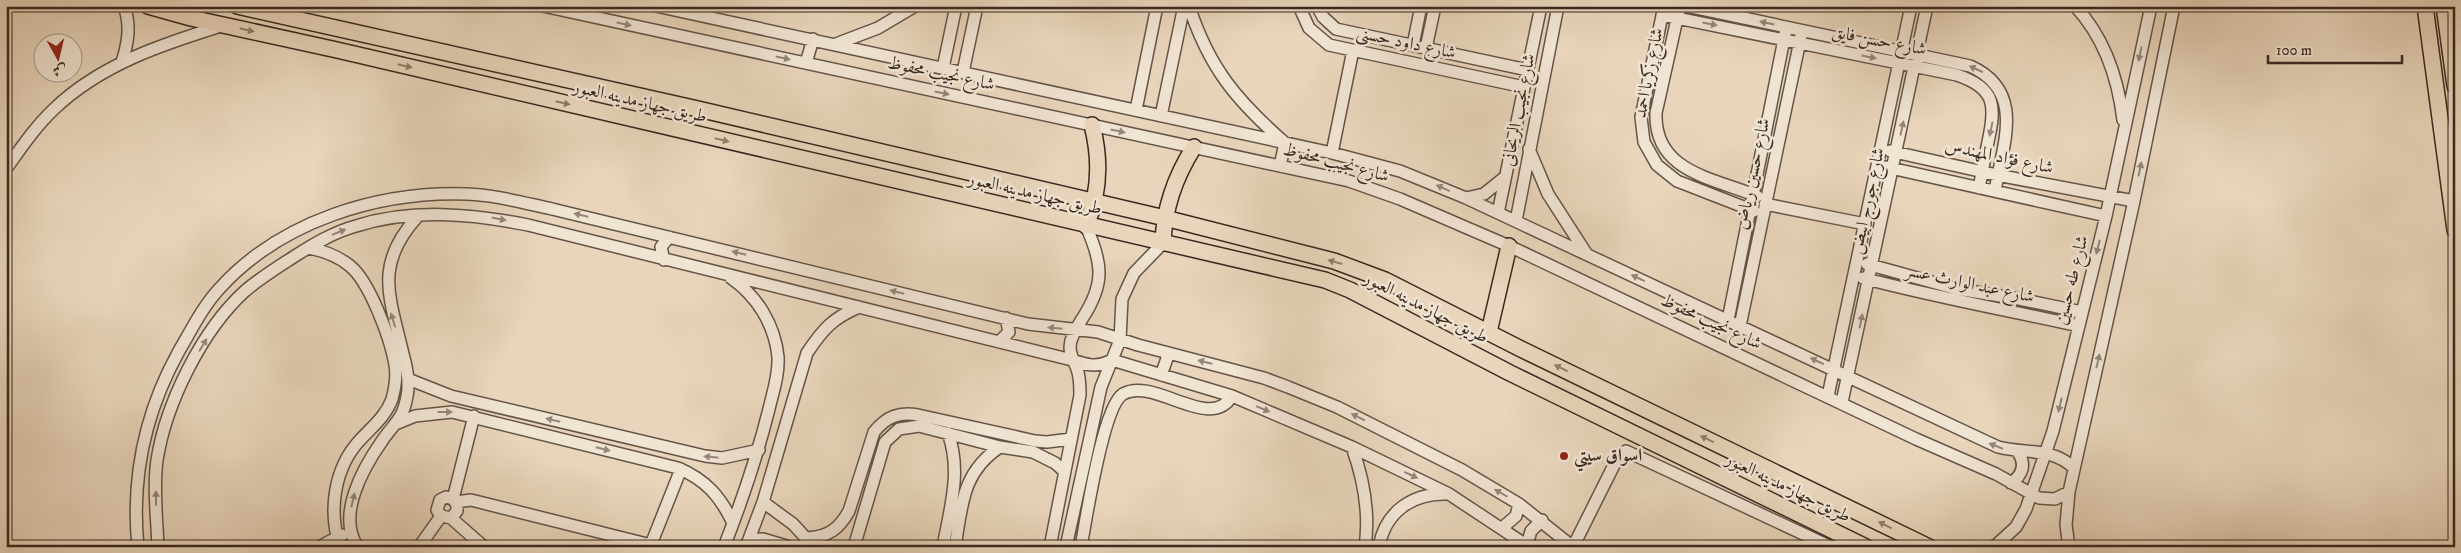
<svg xmlns="http://www.w3.org/2000/svg" width="2461" height="553" font-family="'IM FELL DW Pica',Amiri,serif">
<style>
.lines{fill:none;stroke-linecap:round;stroke-linejoin:round}
.minor-casing{stroke:#655448;stroke-width:14}
.major-casing{stroke:#392921;stroke-width:18}
.minor{stroke:#f0e4d3;stroke-width:11}
.major{stroke:#e8d5bb;stroke-width:15}
.oneway{fill:#94867a}
.oneway2{fill:#907f6e}
.poi-dot{fill:#8f2418;stroke:#f0e4d3;stroke-width:2}
.labels{text-anchor:middle;dominant-baseline:central;stroke-width:5;stroke-linejoin:round;paint-order:stroke}
.street-label{font-size:18px;fill:#392921;stroke:#f0e4d3}
.poi-label{font-size:18px;font-weight:bold;fill:#392921;stroke:#f0e4d3;text-anchor:start}
</style>
<rect width="100%" height="100%" fill="#e8d5bb"/>
<filter id="stains"><feTurbulence type="fractalNoise" baseFrequency=".004" numOctaves="4"/><feColorMatrix values="0 0 0 0 .2 0 0 0 0 .09 0 0 0 0 .02 0 0 0 .5 -.17"/></filter>
<radialGradient id="worn" r=".72"><stop offset=".6" stop-color="#630" stop-opacity="0"/><stop offset="1" stop-color="#630" stop-opacity=".3"/></radialGradient>
<g class="lines">
<!-- minor casing -->
<g class="minor-casing">
<path id="minor" d="M543 6 1349 181 1400 199 1509 246 1916 439 1996 474 2039 498 2055 499 2069 492
M656 6 1332 153 1400 171 1466 198 1998 447C2025 454 2052 447 2074 468
M1189 6C1209 68 1237 101 1285 143L1280 166
M1299 6 1309 28 1329 45 1524 87
M1317 6 1323 17 1336 29 1528 70
M1664 6 1641 117 1644 142 1657 165 1677 181 1754 211
M1687 6 1970 66C2026 91 2003 143 1995 191
M2075 6C2104 37 2118 78 2123 120
M1679 10 1656 113C1654 172 1713 178 1757 196
M1662 15 1957 75C1996 88 1996 106 1988 142 1985 157 1982 173 1979 188
M836 44 878 28 915 6
M1413 45 1421 6
M1426 48 1435 6
M122 62C128 43 131 25 124 6
M806 63 813 39
M943 68 956 6
M963 72 977 6
M1136 110 1157 6
M1161 116 1184 6
M1529 149 1548 194 1586 253
M1890 151 1997 175 2134 201
M1332 153 1353 50
M1886 167 2106 216
M6 169C21 148 35 127 54 109 101 64 163 44 224 25
M1466 198 1484 194 1505 177
M1765 204 1865 224
M1498 213 1541 6
M1516 221 1558 6
M309 248C324 251 338 256 350 266 370 282 391 340 395 365 397 376 395 388 392 399 386 416 372 427 360 440 334 468 328 511 340 547
M664 260 661 247 669 237
M1867 264 1957 289 2019 299 2082 312
M1863 278C1934 297 2007 310 2079 326
M1728 320 1785 34
M1740 326 1801 36
M999 342 1009 332 1006 318
M1161 375 1169 353
M408 379 451 396 705 456 722 458 759 450
M1828 396 1911 6
M1842 402 1927 6
M398 423 415 416 452 412 678 468C706 480 720 496 733 523
M1352 447C1364 480 1370 512 1365 547
M2011 483C2023 475 2026 464 2018 452
M453 499 446 497 440 500 437 510 441 516 451 518 457 511V505L453 499 474 416
M456 502 471 500 651 545
M763 502 793 524 814 547
M451 518 484 547
M1502 528 1516 516 1519 504
M807 538C828 537 839 529 849 511L874 432C887 416 899 412 918 415L1035 441 1047 442 1071 439
M749 540 763 539 790 547
M1527 545 1531 531 1542 520
M138 547C131 477 145 412 179 351 192 329 203 306 220 288 281 221 378 191 467 194 496 195 524 203 552 209L1028 324 1098 332 1138 345 1264 378 1288 387 1337 407 1462 470 1519 504 1573 547
M158 547C157 519 153 488 157 460 166 403 202 330 245 291 260 278 278 267 295 256 314 244 334 232 356 226 412 208 472 214 528 225L1072 360C1087 365 1097 368 1112 360L1232 396 1352 447 1449 494 1529 547
M319 547 342 535
M358 547C336 516 363 468 382 441 394 423 403 420 407 396 410 382 407 368 403 354 390 297 373 265 418 216
M419 547 441 516
M650 547 681 469
M724 547C742 501 757 457 769 409 773 392 779 375 778 357 775 325 757 296 731 278
M746 547 763 502 807 353C823 329 833 318 859 307
M854 547 885 442 899 429 919 426 1000 447 1033 452 1055 463 1064 471
M943 547C950 508 962 471 948 433
M955 547C962 505 962 472 1000 447
M1050 547 1080 395C1080 386 1080 377 1077 369 1074 361 1070 355 1070 347 1070 337 1077 328 1082 319 1105 284 1103 264 1086 226
M1066 547 1101 387 1120 340 1122 299 1134 273 1163 243
M1081 547C1086 520 1103 406 1123 394 1154 376 1210 433 1232 396
M1379 547C1385 512 1412 493 1447 494
M1573 547 1618 457 1626 451 1831 547
M1994 547 2016 527 2026 509 2053 431 2106 216 2151 6
M2069 547 2066 525 2069 492 2134 201 2174 6"/>
</g>
<!-- major casing -->
<g class="major-casing">
<path id="major" d="M148 6 191 18 337 50 1325 280 1350 290 1510 373 1866 547
M237 6 698 109 1165 218 1334 261 1385 280 1521 349 1929 547
M2425 6 2455 230
M2444 6 2455 86
M1086 226C1100 193 1101 160 1092 125
M1163 243C1164 207 1175 177 1194 147
M1489 332 1509 246"/>
</g>
<!-- minor -->
<use href="#minor" class="minor"/>
<!-- major -->
<use href="#major" class="major"/>
</g>
<!-- one-way arrows -->
<defs><path id="oneway-solid" d="M-6-.8H1V-3.2L6.5 0L1 3.2V.8H-6Z" transform="scale(1.25)"/></defs>
<g class="oneway">
<use href="#oneway-solid" transform="translate(1767 23) rotate(-168)"/>
<use href="#oneway-solid" transform="translate(624 24) rotate(12)"/>
<use href="#oneway-solid" transform="translate(1710 24) rotate(11)"/>
<use href="#oneway-solid" transform="translate(2140 54) rotate(102)"/>
<use href="#oneway-solid" transform="translate(1869 57) rotate(11)"/>
<use href="#oneway-solid" transform="translate(783 58) rotate(12)"/>
<use href="#oneway-solid" transform="translate(1976 69) rotate(-156)"/>
<use href="#oneway-solid" transform="translate(942 93) rotate(12)"/>
<use href="#oneway-solid" transform="translate(1902 128) rotate(-78)"/>
<use href="#oneway-solid" transform="translate(1991 129) rotate(102)"/>
<use href="#oneway-solid" transform="translate(1118 131) rotate(12)"/>
<use href="#oneway-solid" transform="translate(2140 169) rotate(-78)"/>
<use href="#oneway-solid" transform="translate(1443 188) rotate(-156)"/>
<use href="#oneway-solid" transform="translate(581 215) rotate(-167)"/>
<use href="#oneway-solid" transform="translate(499 219) rotate(11)"/>
<use href="#oneway-solid" transform="translate(339 232) rotate(-22)"/>
<use href="#oneway-solid" transform="translate(2098 247) rotate(104)"/>
<use href="#oneway-solid" transform="translate(739 253) rotate(-166)"/>
<use href="#oneway-solid" transform="translate(1638 278) rotate(-155)"/>
<use href="#oneway-solid" transform="translate(897 292) rotate(-166)"/>
<use href="#oneway-solid" transform="translate(393 320) rotate(-107)"/>
<use href="#oneway-solid" transform="translate(1861 321) rotate(-78)"/>
<use href="#oneway-solid" transform="translate(1055 328) rotate(-175)"/>
<use href="#oneway-solid" transform="translate(203 345) rotate(-59)"/>
<use href="#oneway-solid" transform="translate(1817 361) rotate(-155)"/>
<use href="#oneway-solid" transform="translate(2098 361) rotate(-77)"/>
<use href="#oneway-solid" transform="translate(1205 362) rotate(-166)"/>
<use href="#oneway-solid" transform="translate(2060 405) rotate(104)"/>
<use href="#oneway-solid" transform="translate(1263 409) rotate(23)"/>
<use href="#oneway-solid" transform="translate(445 412)"/>
<use href="#oneway-solid" transform="translate(1358 417) rotate(-154)"/>
<use href="#oneway-solid" transform="translate(553 420) rotate(-167)"/>
<use href="#oneway-solid" transform="translate(1996 446) rotate(-158)"/>
<use href="#oneway-solid" transform="translate(603 449) rotate(14)"/>
<use href="#oneway-solid" transform="translate(711 457) rotate(-174)"/>
<use href="#oneway-solid" transform="translate(1411 475) rotate(25)"/>
<use href="#oneway-solid" transform="translate(1501 493) rotate(-150)"/>
<use href="#oneway-solid" transform="translate(156 498) rotate(-91)"/>
<use href="#oneway-solid" transform="translate(353 500) rotate(-77)"/>
</g>
<g class="oneway2">
<use href="#oneway-solid" transform="translate(247 30) rotate(13)"/>
<use href="#oneway-solid" transform="translate(405 66) rotate(13)"/>
<use href="#oneway-solid" transform="translate(563 103) rotate(13)"/>
<use href="#oneway-solid" transform="translate(722 140) rotate(13)"/>
<use href="#oneway-solid" transform="translate(1335 262) rotate(-164)"/>
<use href="#oneway-solid" transform="translate(1561 368) rotate(-154)"/>
<use href="#oneway-solid" transform="translate(1707 439) rotate(-154)"/>
<use href="#oneway-solid" transform="translate(1885 525) rotate(-153)"/>
</g>
<!-- markers -->
<circle class="poi-dot" cx="1564" cy="456" r="5"/>
<g class="labels">
<!-- street labels -->
<g class="street-label">
<text transform="translate(1879 41) rotate(11)">شارع حسن فايق</text>
<text transform="translate(1406 43) rotate(12)">شارع داود حسنى</text>
<text transform="translate(1649 73) rotate(-79)">شارع زكريا احمد</text>
<text transform="translate(941 74) rotate(12)">شارع نجيب محفوظ</text>
<text transform="translate(640 102) rotate(13)">طريق جهاز مدينه العبور</text>
<text transform="translate(1519 110) rotate(-79)">شارع نجيب الريحانى</text>
<text transform="translate(1999 157) rotate(12)">شارع فؤاد المهندس</text>
<text transform="translate(1336 163) rotate(15)">شارع نجيب محفوظ</text>
<text transform="translate(1753 174) rotate(-78)">شارع حسين رياض</text>
<text transform="translate(1035 194) rotate(13)">طريق جهاز مدينه العبور</text>
<text transform="translate(1868 201) rotate(-78)">شارع جورج ابيض</text>
<text transform="translate(2072 280) rotate(-76)">شارع طه حسين</text>
<text transform="translate(1970 284) rotate(12)">شارع عبد الوارث عسر</text>
<text transform="translate(1426 308) rotate(27)">طريق جهاز مدينه العبور</text>
<text transform="translate(1711 322) rotate(25)">شارع نجيب محفوظ</text>
<text transform="translate(1788 488) rotate(26)">طريق جهاز مدينه العبور</text>
</g>
<!-- poi labels -->
<g class="poi-label">
<text x="1574" y="456">اسواق سيتي</text>
</g>
</g>
<!-- margin -->
<rect width="2461" height="553" fill="none" stroke="#e8d5bb" stroke-width="25"/>
<rect x="8" y="8" width="2446" height="538" fill="none" stroke="#392921" stroke-width="2.5"/>
<rect x="12" y="12" width="2436" height="528" fill="none" stroke="#392921"/>
<!-- north arrow -->
<g transform="translate(58 58) rotate(172)"><circle r="24" fill="#f0e4d3" stroke="#a7998c"/>
<path d="M0-4L9 19L0 12L-9 19Z" fill="#8f2418"/>
<text y="-8" font-size="14" font-weight="bold" text-anchor="middle" fill="#392921">ش</text>
</g>
<!-- scale -->
<path d="M2268 55v8h134v-8" fill="none" stroke="#392921" stroke-width="2.5"/>
<text x="2276" y="55" font-size="15" fill="#392921" stroke="#f0e4d3" stroke-width="4" paint-order="stroke">100 m</text>
<rect width="100%" height="100%" filter="url(#stains)"/>
<rect width="100%" height="100%" fill="url(#worn)"/>
</svg>
